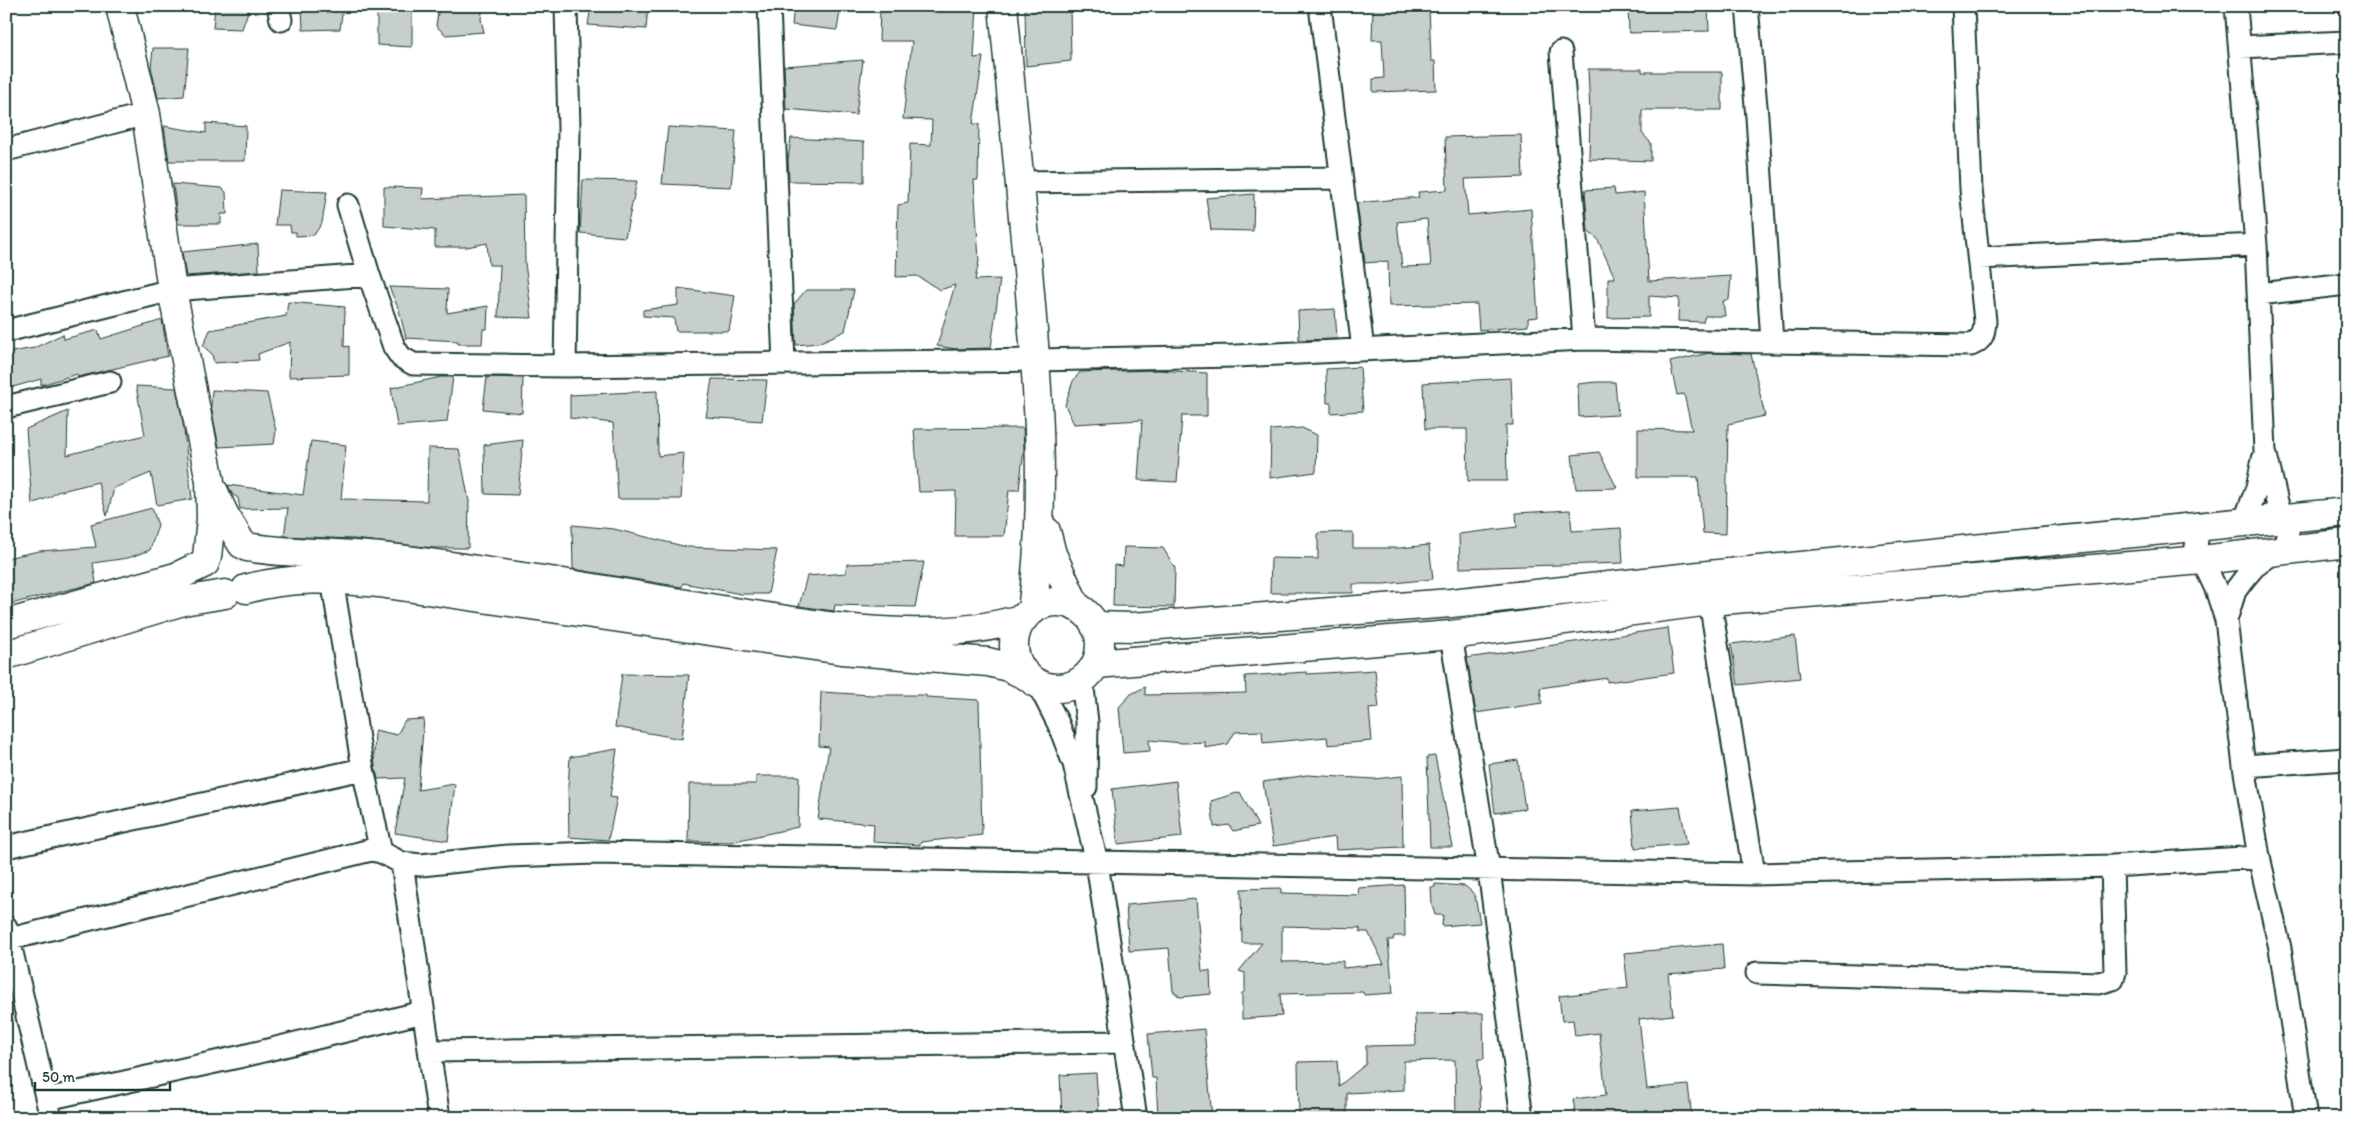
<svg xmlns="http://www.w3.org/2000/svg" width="2353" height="1124" font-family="Itim,sans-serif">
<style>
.building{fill:#c7cfcc;stroke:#1f3d34;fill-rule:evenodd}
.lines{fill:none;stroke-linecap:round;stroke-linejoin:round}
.street-casing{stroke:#1f3d34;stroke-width:25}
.secondary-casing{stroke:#1f3d34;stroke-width:31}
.street{stroke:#fff;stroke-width:21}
.secondary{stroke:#fff;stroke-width:28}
</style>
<rect width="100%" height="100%" fill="#fff"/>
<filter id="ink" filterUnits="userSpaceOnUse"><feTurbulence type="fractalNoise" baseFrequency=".02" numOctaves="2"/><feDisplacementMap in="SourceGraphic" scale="10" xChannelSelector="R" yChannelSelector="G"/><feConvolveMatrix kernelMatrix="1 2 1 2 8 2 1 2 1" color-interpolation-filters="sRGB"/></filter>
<g filter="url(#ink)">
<!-- building -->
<path class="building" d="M215 6H250L242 29 213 28Z
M302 6H343L340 29 303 30Z
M377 6H412V47L377 45Z
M439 6H483L481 19 484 32 446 35 436 26Z
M591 6H648L646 29 588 25Z
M794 6H841L837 30 792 25Z
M880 6H977L974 58 983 57 973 124H979L978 180H974L979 261 975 280 1000 279 991 348 956 349 937 346 955 285 940 290 917 276 896 277 898 205 908 203 910 144 931 145 932 120 903 119 912 41H879Z
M1025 6H1070L1071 61 1026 66Z
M1373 6H1429L1431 61H1435L1436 90 1373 92V79L1384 78 1382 40H1372Z
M1628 6H1708L1709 31 1629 33Z
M153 48H189L184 96 158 98 151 67Z
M863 60 856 115 786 109 784 66Z
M1588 69H1642V72H1722V110H1642V133L1651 143V161L1589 159 1590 113Z
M206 123 246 126 245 161H169L164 126 206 133Z
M668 127 736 131 731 187 662 184Z
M1521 135 1523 177 1465 179 1468 215 1531 209 1538 317 1528 318V326L1479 330 1477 304 1389 306 1388 261 1365 263 1357 203 1419 197 1418 192 1447 190 1445 137ZM1427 219 1431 266 1402 267 1397 222Z
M791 138 864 142V182L789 181 788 160Z
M583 180 637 181 625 237 580 233Z
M173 184 222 188 226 192 227 214H221V224H178Z
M384 187 423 188 422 199 524 195 525 263 532 318 498 317 500 265H489L487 243 467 247H435V230L384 226Z
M1614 188 1615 195 1644 192 1649 281 1731 276 1729 300 1723 301 1725 316H1705L1703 322 1678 321 1679 298 1649 296V317L1608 318V278H1615L1597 238 1588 232 1585 190Z
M279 190 327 192 322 223 314 235 296 236V232H291L290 225H275Z
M1254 194 1253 231 1211 230 1206 198Z
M258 244 259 271 186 276 182 252Z
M389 287 448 289 447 313 488 306 487 329H483L482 344H458V341L406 338 399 310Z
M678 288 735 296 729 331H676L674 318 643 316V310L678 305Z
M806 290H854L845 331 818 343 796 345 794 304Z
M288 302 345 307 344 347 349 346V375L289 377 290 342 258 354 259 360 214 363 212 354 203 346 210 330 286 316Z
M1335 309 1337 339 1299 340 1298 311Z
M162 320 168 356 78 377 77 374 41 385V379L6 389V353L34 348 63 334 64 339 98 330 101 339Z
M1709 353 1751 354 1765 416 1728 424 1726 534 1703 533 1698 477H1638V429L1692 430 1684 394 1677 395 1670 362Z
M1360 367 1363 411 1331 413V403H1327L1326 369Z
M1158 370 1207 373V416H1182L1177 482 1138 480 1142 420 1074 424 1065 405 1073 381 1080 372Z
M441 377H453L447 422 397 426 391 388Z
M487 377 523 378 522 413 483 409Z
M1511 378 1513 425H1506L1507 481H1468L1467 429H1425L1423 383Z
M712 379 767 380 762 421 706 417Z
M1596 382H1615L1618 415 1579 417 1578 384Z
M136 386 176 388 183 423 192 499 157 505 151 473 114 488 107 516 98 482 57 492 50 497 32 504 26 429 68 411 67 455 145 435Z
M212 390 267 393 276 431 274 444 219 447 211 406Z
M657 391 658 456 684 453 681 499H618L613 423 570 418V395Z
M1023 428 1024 449 1019 490H1009L1004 536H955L956 491 919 492 914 429Z
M1302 428 1317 435 1316 472 1270 478 1271 430Z
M523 440 518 495 485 494 484 445Z
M311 441 346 445 341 499 427 501 428 448 459 449 469 501 468 548H434L354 539 284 536 288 508 240 509 238 498 232 494 228 485 303 495Z
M1599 452 1617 488 1576 489 1572 455Z
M152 508 158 525 150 550 128 558 93 563 96 583 6 605V558L39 551 96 547 91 524Z
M1570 510 1572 531 1621 528 1623 563 1460 568 1459 534 1517 527 1516 513Z
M572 525 614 529 687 547 777 550 768 594H741L683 583 682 587 573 569Z
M1353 532V548H1400L1429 545 1433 579 1384 584H1353V593H1270L1271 558 1318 559V533Z
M1124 547 1163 548 1175 568 1174 607 1113 606 1114 565 1123 566Z
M924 562 915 607 835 605 834 611 799 606 807 576 846 573 847 564Z
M1668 628 1674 673 1607 682V678L1540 688 1542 703 1476 713 1467 658Z
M1795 636 1800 678 1738 685 1731 644Z
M1375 670 1379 708 1369 709 1372 741 1328 745 1327 737 1263 743 1262 731 1235 732 1228 744 1205 748V742L1183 743 1149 740 1150 751 1123 753 1119 707 1131 694 1145 687V695L1246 693 1245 676 1307 672V674Z
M622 674 689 675 682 739 615 727Z
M821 692 872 695H926V697L979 700 982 835 921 842 920 845 873 842 874 824 818 819 829 747 819 746Z
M424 719 418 790 455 784 448 841 395 833 405 778 378 779 375 767 374 756 375 730 397 735 405 720Z
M617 749 610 797 617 798 608 840 569 837 568 787 570 757Z
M1435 756 1453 847H1430L1427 757Z
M1518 760 1525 809 1495 813 1489 764Z
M1307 775 1374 779 1402 776 1403 847 1336 850 1335 837 1273 846 1263 782Z
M756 776H799L798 827 730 842 688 841 689 784H756Z
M1176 781 1182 837 1118 844 1112 789Z
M1240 792 1258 826 1233 831 1229 825 1214 827 1211 801Z
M1680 807 1687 844 1635 848 1632 811Z
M1435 884 1465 886 1472 892 1475 896 1480 923 1442 926 1443 915H1435L1432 905 1431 887H1435Z
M1404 885 1405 936H1394L1393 940H1388L1393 993 1364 995 1363 992 1280 994 1282 1016 1242 1019V993L1245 991V973L1239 971 1262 943H1242L1241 889 1281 888V893L1359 895 1358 888ZM1282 926 1360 928V932H1368L1384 964 1343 968V961L1282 962Z
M1196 899 1202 971H1210L1211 994 1180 997 1173 991 1169 948 1129 951 1126 905Z
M1722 944 1724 969 1668 974 1673 1015 1639 1019 1647 1089 1688 1085 1692 1118H1576L1573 1099 1606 1095 1599 1033 1575 1036 1573 1020 1562 1021 1559 996 1628 988 1624 953Z
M1483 1013 1484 1059H1478L1481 1118H1456L1455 1060 1404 1061V1090L1347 1093V1118H1299L1298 1062 1337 1061 1339 1086 1366 1064V1046L1416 1045 1415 1014Z
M1204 1029 1212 1118H1158L1156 1078H1152L1148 1034Z
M1096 1073 1099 1114 1062 1117 1060 1075Z"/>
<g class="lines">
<!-- street casing -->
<g class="street-casing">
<path id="street" d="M278 6 281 20
M769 6 784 363
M1320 6 1363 349
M1747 6 1757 117 1772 341
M2240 47 2347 42
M1561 52 1584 339
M6 150 146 114
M1020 182 1340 178
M348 205 369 275 394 347 401 357 413 364 565 366 1036 360 1236 356 1584 339 1971 345C1983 340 1984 334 1985 321L1971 189 1963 6
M1979 258 2256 245
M2259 294 2347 284
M6 331 172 290 369 275
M565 366 569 129 566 6
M6 407 110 382
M2244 522 2257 488 2263 459
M2202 526 2198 532 2196 547 2216 589 2226 620 2244 766 2259 857 2280 948 2306 1118
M332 579 363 769 381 852
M1710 601 1754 874
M2226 620 2235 591 2244 579 2254 567 2284 545 2288 532 2277 502 2265 451 2256 245 2236 6
M1451 635 1489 870 1522 1118
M1082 680 1087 722 1086 787
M1038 684 1058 723 1074 764 1097 863 1136 1118
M2244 766 2347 759
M6 847 363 769
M402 863 439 1118
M6 927 51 1118
M6 940 371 850 381 852 402 863 421 865 508 856 595 853 1754 874 2112 866 2259 857
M1757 973 2099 983 2113 979 2115 972 2112 866
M430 1051 1124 1042
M47 1099 243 1056 423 1012"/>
</g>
<!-- secondary casing -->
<g class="secondary-casing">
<path id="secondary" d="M120 6 146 114 172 290 210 481 211 519 207 557
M1003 6C1012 94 1020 182 1028 270 1038 384 1047 498 1032 611
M214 492 224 514 242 544
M1046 531 1052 554 1076 607
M247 547C287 554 328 552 368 556 418 560 468 569 517 576 596 587 675 603 754 615 843 629 936 644 1024 618
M246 589C292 576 333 579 379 583L842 650 988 662 1008 667 1027 676
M1014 645a43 43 0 1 1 86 0a43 43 0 1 1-86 0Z
M6 624 176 577 205 563
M1095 626 1133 627 1451 603 1709 575 2347 512
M6 655 183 601 225 594
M1096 664 1451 635 1710 601 2202 560 2347 543"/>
</g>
<!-- street -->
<use href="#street" class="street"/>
<!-- secondary -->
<use href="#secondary" class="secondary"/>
</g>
</g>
<!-- margin -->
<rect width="2353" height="1124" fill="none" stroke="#fff" stroke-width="25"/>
<rect x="12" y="12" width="2328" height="1099" fill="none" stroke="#1f3d34" stroke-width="2" filter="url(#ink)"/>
<!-- scale -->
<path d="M35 1082v8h135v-8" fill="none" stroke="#1f3d34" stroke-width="2.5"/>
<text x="42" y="1082" font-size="15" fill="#1f3d34" stroke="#ffffff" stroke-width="4" paint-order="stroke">50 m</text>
</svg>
